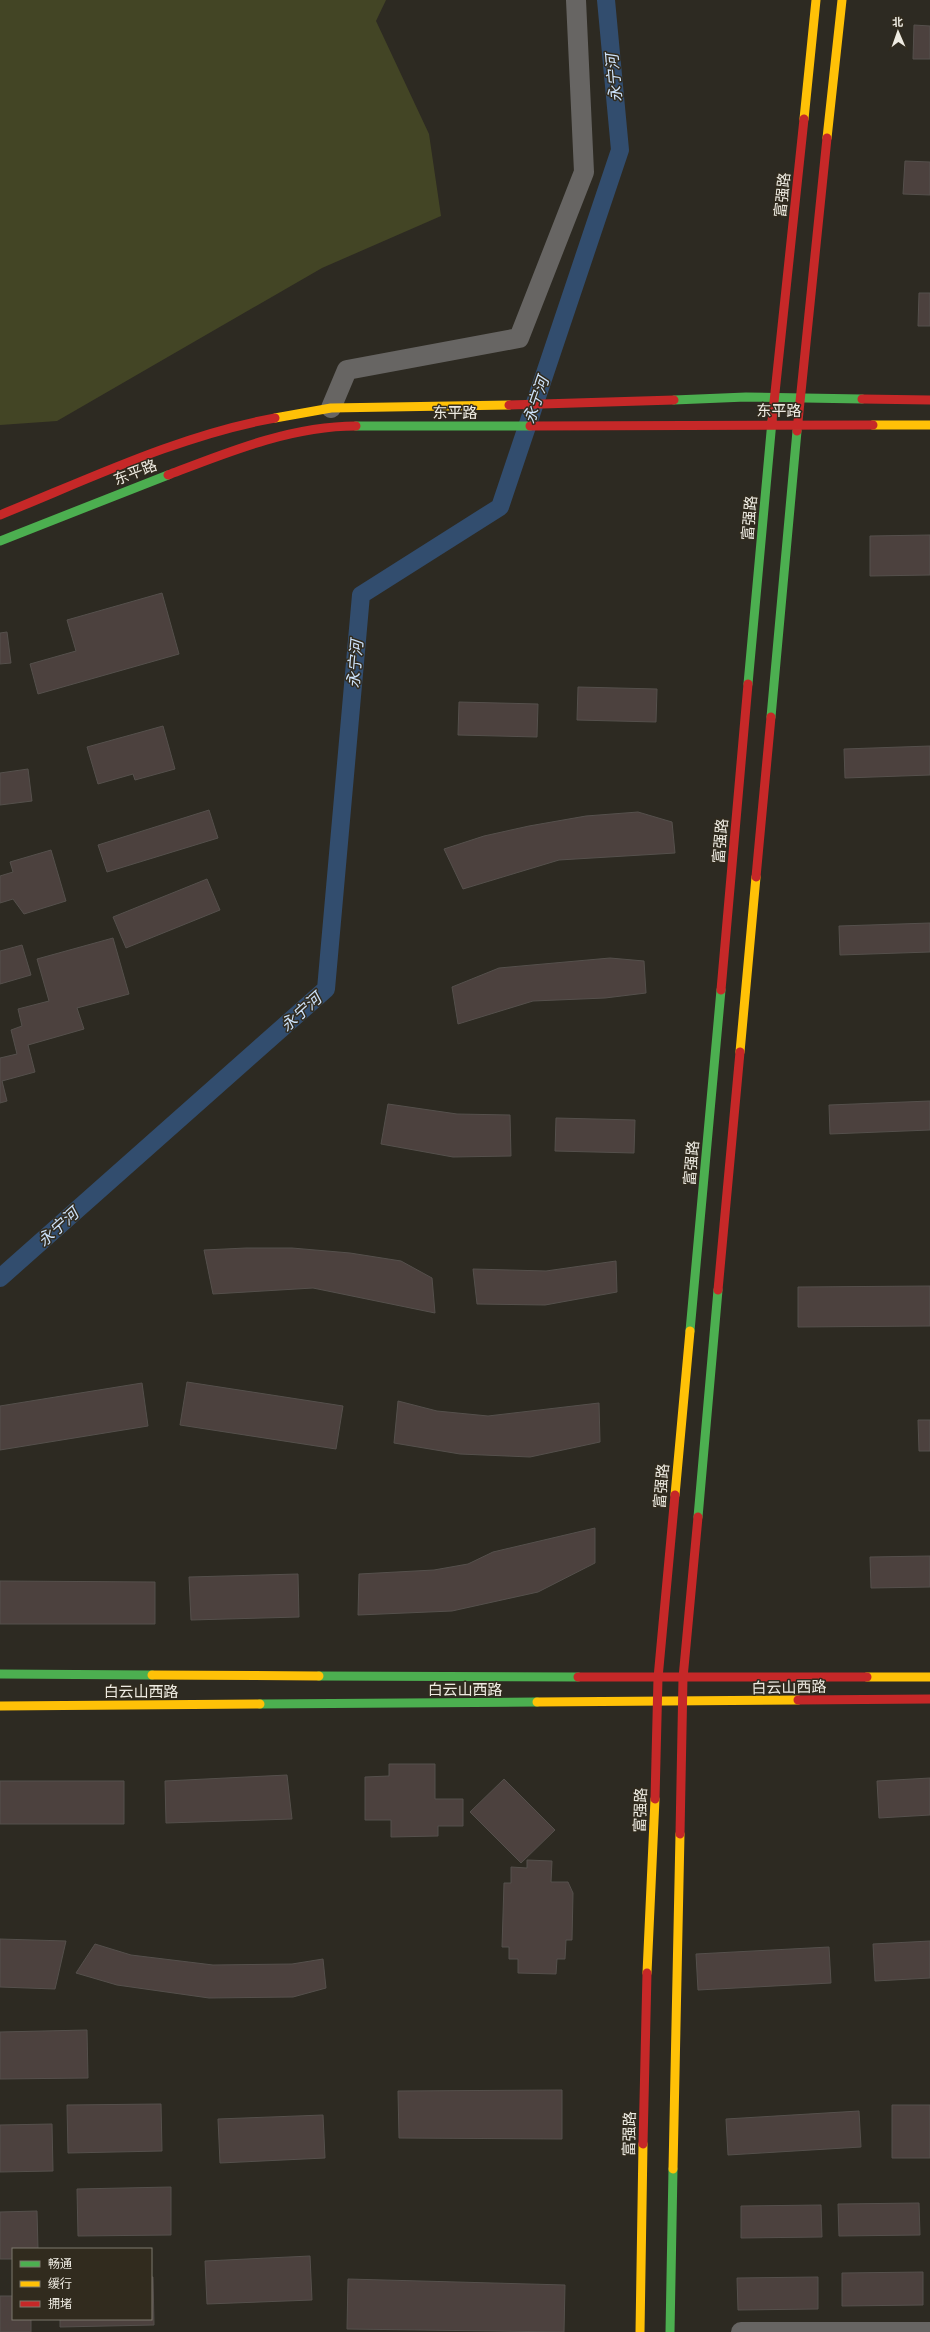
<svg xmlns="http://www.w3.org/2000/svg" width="930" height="2332" font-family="'Space Grotesk','Noto Sans SC',sans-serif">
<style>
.green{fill:#434525}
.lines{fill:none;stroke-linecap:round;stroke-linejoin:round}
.canal{stroke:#324d6e;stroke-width:18}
.building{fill:#4c413e;stroke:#55504c}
.street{stroke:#676563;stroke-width:20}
.fast{stroke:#4caf50;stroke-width:9}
.slow{stroke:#ffc107;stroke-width:9}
.jam{stroke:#c62828;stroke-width:9}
.labels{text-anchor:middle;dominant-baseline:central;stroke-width:3;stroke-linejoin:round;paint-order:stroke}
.street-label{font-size:15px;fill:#eeebe2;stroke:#312b1e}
.water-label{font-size:16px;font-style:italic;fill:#cde2fa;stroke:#312b1e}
</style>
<rect width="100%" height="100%" fill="#2d2a22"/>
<!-- green -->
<path class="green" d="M0 0H386L376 21 429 134 441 216 322 268 57 421 0 425Z"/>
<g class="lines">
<!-- canal -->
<path class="canal" d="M0 1278 326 989 361 595 500 507 620 150 606 0"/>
</g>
<!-- building -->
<path class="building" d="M914 25 930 26V59H913Z
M905 161 930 162V195L903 194Z
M919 293H930V326H918Z
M930 535V575L870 576V536Z
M162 593 179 654 38 694 30 664 76 651 67 620Z
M7 632 11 663 0 664V633Z
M578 687 657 689 656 722 577 720Z
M459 702 538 704 537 737 458 735Z
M163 726 175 769 135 780 133 774 98 784 87 747Z
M930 746V775L845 778 844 749Z
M28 769 32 801 0 805V773Z
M209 810 218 838 107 872 98 845Z
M638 812 672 822 675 853 559 860 463 889 444 849 484 836 529 826 586 816Z
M51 850 66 901 24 914 13 899 0 903V876L13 872 10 862Z
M207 879 220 910 126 948 113 917Z
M930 923V952L840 955 839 926Z
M113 938 129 994 77 1008 84 1029 28 1045 35 1072 2 1081 7 1101 0 1103V1058L17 1054 11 1030 22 1026 18 1009 49 1001 37 959Z
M22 945 31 975 0 984V951Z
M610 958 644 961 646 993 605 998 533 1001 458 1024 452 987 499 968Z
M930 1101V1130L830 1134 829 1105Z
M388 1104 457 1114 510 1115 511 1156 453 1157 381 1144Z
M556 1118 635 1120 634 1153 555 1151Z
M246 1248H292L350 1253 401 1261 432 1278 435 1313 313 1288 213 1294 204 1250Z
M616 1261 617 1292 545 1305 477 1304 473 1269 546 1271Z
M930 1286V1326L798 1327V1287Z
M187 1382 343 1406 336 1449 180 1425Z
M142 1383 148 1426 0 1450V1406Z
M398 1401 437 1411 488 1416 599 1403 600 1442 530 1457 460 1454 394 1443Z
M918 1420H930V1451H919Z
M595 1528V1563L538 1592 452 1611 358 1615 359 1574 434 1570 468 1564 493 1552Z
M930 1556V1587L871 1588 870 1557Z
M298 1574 299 1617 191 1620 189 1577Z
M0 1581 155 1582V1624H0Z
M389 1764H435V1799H463V1826H438V1836L391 1837V1820H365V1777L389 1776Z
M287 1775 292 1819 166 1823 165 1781Z
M930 1778V1815L879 1818 877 1781Z
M504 1779 555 1830 521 1863 470 1812Z
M0 1781H124V1824H0Z
M527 1860 552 1861 551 1882H568L573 1893 572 1940H566L565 1959H557L556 1974 518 1973V1959H509V1947H502L504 1883H511V1867L527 1868Z
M0 1939 66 1941 55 1989 0 1987Z
M930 1941V1978L875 1981 873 1944Z
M95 1944 131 1955 213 1965 292 1964 323 1959 326 1988 293 1997 209 1998 117 1985 76 1973Z
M829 1947 831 1983 698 1990 696 1954Z
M87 2030 88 2078 0 2079V2032Z
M562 2090V2139L399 2138 398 2091Z
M161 2104 162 2151 68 2153 67 2105Z
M892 2105H930V2158H892Z
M859 2111 861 2147 728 2155 726 2119Z
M323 2115 325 2158 220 2163 218 2119Z
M52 2124 53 2171 0 2172V2125Z
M171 2187V2235L78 2236 77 2189Z
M919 2203 920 2235 839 2236 838 2204Z
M821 2205 822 2237 741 2238V2206Z
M37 2211 38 2249H13V2259H0V2212Z
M310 2256 312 2300 207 2304 205 2261Z
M923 2272V2305L842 2306V2273Z
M151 2277H153L154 2325 60 2327V2319H151Z
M818 2277V2309L738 2310 737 2278Z
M348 2279 565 2285 564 2332 347 2329Z
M0 2296H13V2319H31V2332H0Z"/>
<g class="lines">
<!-- street -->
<path class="street" d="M331 408 347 370 519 338 584 172 576 0
M741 2332H930"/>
<!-- fast -->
<path class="fast" d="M674 400 746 397 862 399
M356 426H530
M0 541 168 475
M748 684 772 421
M771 717 797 431
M690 1331 721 990
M698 1517 718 1290
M0 1674 152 1675
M319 1676 578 1677
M260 1704 537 1702
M670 2332 673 2169"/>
<!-- slow -->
<path class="slow" d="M804 119 816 0
M827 138 842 0
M275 418 331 408 509 405
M873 425H930
M740 1052 756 877
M675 1495 690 1331
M152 1675 319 1676
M867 1677H930
M537 1702 798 1700
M0 1706 260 1704
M647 1973 655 1799
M673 2169 680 1834
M640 2332 643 2144"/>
<!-- jam -->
<path class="jam" d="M862 399 930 400
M509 405 674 400
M772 421 804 119
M530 426 873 425
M797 431 827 138
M168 475C228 452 291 426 356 426
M0 515C89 479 180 435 275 418
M756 877 771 717
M721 990 748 684
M718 1290 740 1052
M578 1677H867
M798 1700 930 1699
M655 1799 658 1678 675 1495
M680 1834 683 1678 698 1517
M643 2144 647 1973"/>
</g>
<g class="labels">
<!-- street labels -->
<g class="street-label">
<text transform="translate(782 195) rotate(-84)">富强路</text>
<text x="779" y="410">东平路</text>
<text x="455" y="412">东平路</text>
<text transform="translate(135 472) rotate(-21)">东平路</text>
<text transform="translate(749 518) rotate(-85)">富强路</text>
<text transform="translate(720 841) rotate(-85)">富强路</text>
<text transform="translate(691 1163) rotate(-85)">富强路</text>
<text transform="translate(661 1486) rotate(-85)">富强路</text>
<text transform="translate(789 1687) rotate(-1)">白云山西路</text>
<text x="465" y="1689">白云山西路</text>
<text x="141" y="1691">白云山西路</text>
<text transform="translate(640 1810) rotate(-88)">富强路</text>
<text transform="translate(629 2134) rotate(-89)">富强路</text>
</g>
<!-- water labels -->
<g class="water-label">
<text transform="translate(614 78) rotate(-95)">永宁河</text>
<text transform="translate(536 400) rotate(-71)">永宁河</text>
<text transform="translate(355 664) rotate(-85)">永宁河</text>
<text transform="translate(301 1012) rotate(-42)">永宁河</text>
<text transform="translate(58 1227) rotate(-42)">永宁河</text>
</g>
</g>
<!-- legend -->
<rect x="12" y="2248" width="140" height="72" fill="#312b1e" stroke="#7d786c"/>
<rect x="20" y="2261" width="20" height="6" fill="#4caf50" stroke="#7d786c"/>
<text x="48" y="2268" font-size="12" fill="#eeebe2">畅通</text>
<rect x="20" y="2281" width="20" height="6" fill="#ffc107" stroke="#7d786c"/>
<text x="48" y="2288" font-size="12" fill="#eeebe2">缓行</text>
<rect x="20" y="2301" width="20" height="6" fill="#c62828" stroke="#7d786c"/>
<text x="48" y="2308" font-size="12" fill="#eeebe2">拥堵</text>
<!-- north arrow -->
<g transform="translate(898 32) rotate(358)" stroke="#312b1e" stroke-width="3" paint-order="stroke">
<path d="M0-3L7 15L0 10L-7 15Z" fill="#eeebe2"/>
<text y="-6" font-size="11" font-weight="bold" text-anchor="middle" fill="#eeebe2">北</text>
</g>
</svg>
